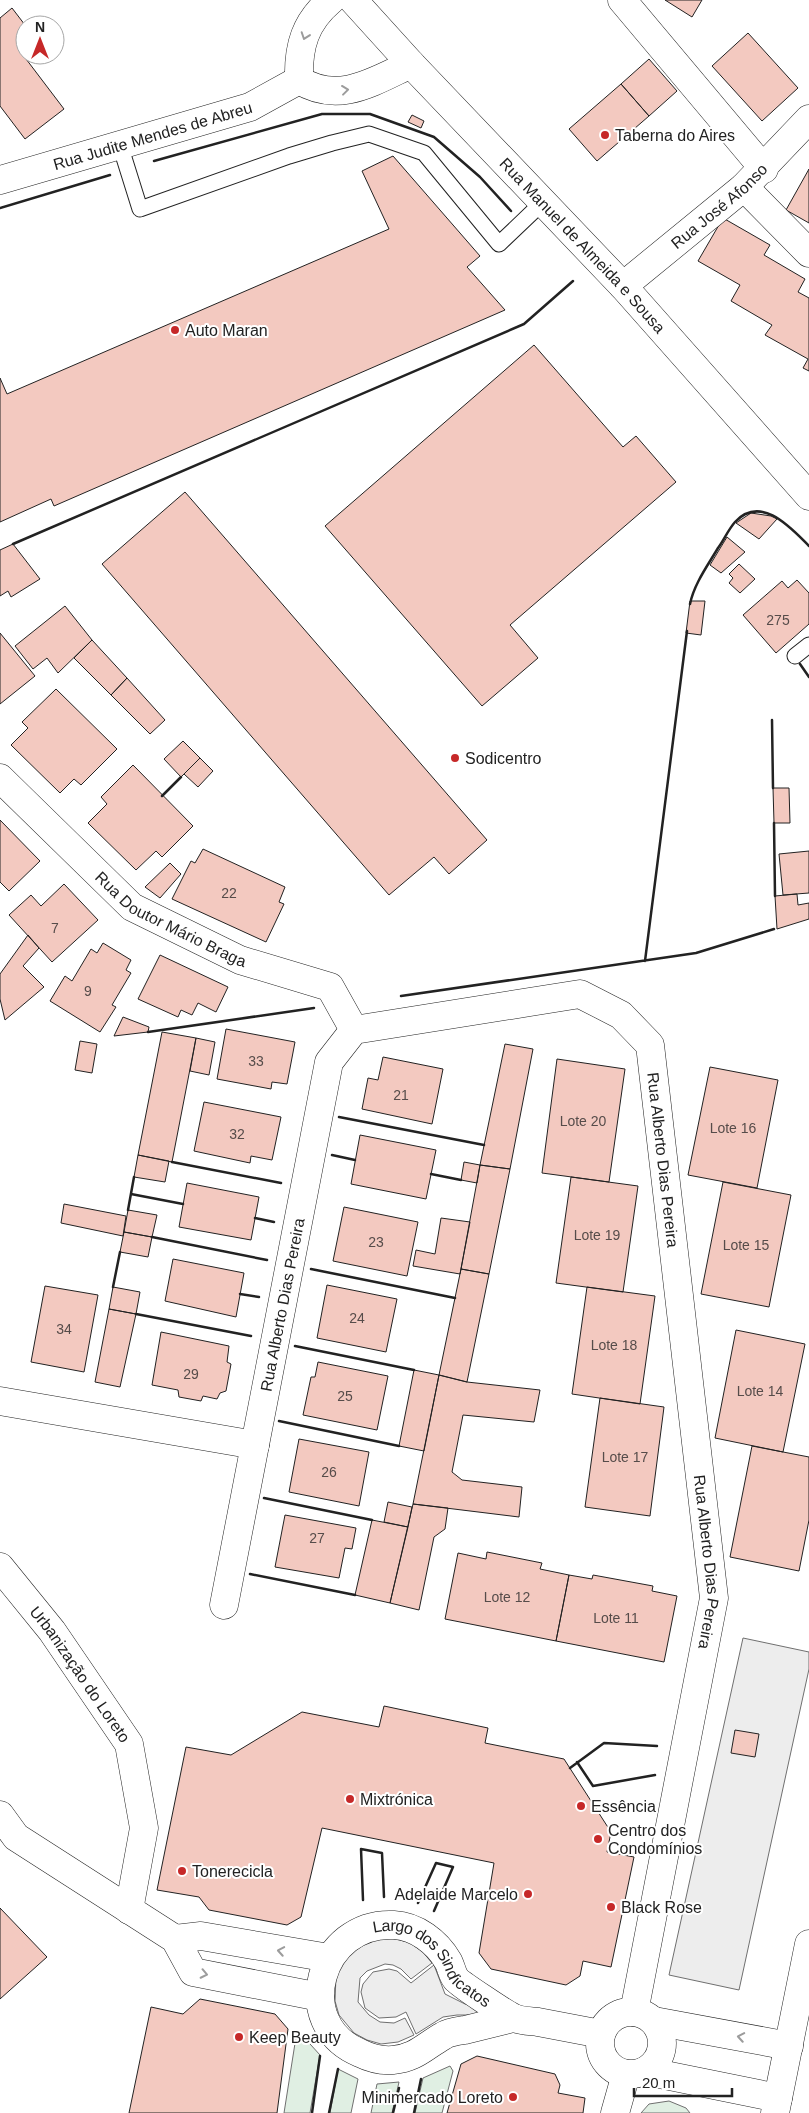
<svg xmlns="http://www.w3.org/2000/svg" width="809" height="2113" font-family="Arial,sans-serif">
<style>
.green{fill:#e0efe3;stroke:#6f6f6f}
.parking{fill:#ededed;stroke:#6f6f6f}
.building{fill:#f3c9c0;stroke:#222}
.lines{fill:none;stroke-linecap:round;stroke-linejoin:round}
.service-casing{stroke:#222;stroke-width:17}
.minor-casing{stroke:#222;stroke-width:29}
.primary-casing{stroke:#222;stroke-width:29}
.service{stroke:#fff;stroke-width:15}
.minor{stroke:#fff;stroke-width:28}
.primary{stroke:#fff;stroke-width:28}
.wall{stroke:#222;stroke-width:2.5}
.oneway{stroke:#9c9c9c}
.poi-dot{fill:#c62828;stroke:#fff;stroke-width:2}
.labels{text-anchor:middle;dominant-baseline:central;stroke-width:4;stroke-linejoin:round;paint-order:stroke}
.number-label{font-size:14px;fill:#564c4a}
.street-label{font-size:16px;fill:#222;stroke:#fff}
.poi-label{font-size:16px;fill:#222;stroke:#fff;text-anchor:start}
</style>
<rect width="100%" height="100%" fill="#fff"/>
<!-- green -->
<path class="green" d="M301 2034 320 2055 310 2113H284L296 2037Z
M450 2066 453 2071 442 2113H415L423 2078Z
M338 2069 358 2079 351 2113H330Z
M399 2082 392 2113H371L377 2084Z
M669 2101 686 2108 690 2113H641L649 2104Z"/>
<!-- parking -->
<path class="parking" d="M743 1638 809 1652V1669L739 1990 669 1975Z
M375 1938H391L408 1942 422 1951 432 1963 411 1979 401 1969 393 1965 385 1964 367 1971 360 1978 358 2002 369 2015 380 2022 394 2023 405 2018 414 2035 398 2042 381 2044 367 2040 354 2033 339 2015 335 2001 336 1976 342 1963 351 1953Z
M434 1965 445 1994 465 2004 489 2011 488 2015H457L443 2017 416 2034 406 2012 396 2017 379 2018 365 2008 361 1992 363 1984 373 1972 389 1969 397 1971 411 1983Z"/>
<!-- building -->
<path class="building" d="M665 0H702L692 17Z
M12 8 25 25V47L20 51 64 109 25 139 0 106V18Z
M748 33 798 88 762 121 712 66Z
M649 59 677 91 649 116 621 84Z
M621 84 649 116 597 161 569 129Z
M412 115 424 121 421 128 408 122Z
M393 156 480 256 467 267 505 310 54 506 51 499 0 522V378L7 394 389 229 362 171Z
M809 169V223L786 210Z
M723 218 770 245 764 255 805 279 798 292 809 298V371L803 368 808 359 765 335 772 325 731 301 740 285 698 261Z
M534 345 623 447 636 436 676 482 510 625 538 658 482 706 325 526Z
M185 492 487 840 449 874 434 857 389 895 102 564Z
M751 513 771 516 777 519 759 539 736 523Z
M727 537 745 552 721 573 710 565Z
M13 544 40 579 11 597 8 591 0 596V550Z
M739 564 755 579 740 593 729 583 733 578 729 574Z
M797 580 809 593V624L776 653 743 615 782 581 788 588Z
M690 601H705L701 635 686 633Z
M65 606 92 640 58 673 47 658 33 669 15 646Z
M0 633 35 676 0 704Z
M92 640 127 678 111 695 74 658Z
M127 678 165 720 150 734 111 695Z
M56 689 117 749 81 785 74 779 60 793 11 745 28 728 22 722Z
M183 741 200 758 181 777 164 759Z
M200 758 213 771 198 787 184 774Z
M133 765 193 826 162 857 156 851 136 870 88 823 107 804 101 797Z
M773 788H789L790 823H774Z
M0 820 40 861 9 891 0 882Z
M203 849 285 887 279 902 284 904 266 942 172 899 191 861 195 863Z
M809 851V893L783 895 779 854Z
M170 863 181 874 160 898 145 887Z
M64 884 98 920 52 962 9 915 31 895 41 906Z
M797 894 798 905 809 903V919L777 929 775 896Z
M28 935 39 948 23 966 44 987 5 1020 0 999V974Z
M103 943 131 960 126 970 131 973 112 1005 116 1007 100 1032 50 1001 65 976 72 981 91 949 97 953Z
M160 955 228 987 216 1012 198 1003 192 1015 181 1010 178 1017 138 999Z
M123 1017 149 1027 148 1032 114 1036Z
M226 1029 295 1042 287 1084 272 1082 271 1089 217 1079Z
M162 1032 196 1038 172 1162 138 1155Z
M196 1038 215 1042 209 1075 190 1071Z
M80 1041 97 1044 92 1073 75 1070Z
M505 1044 533 1049 510 1169 480 1165Z
M383 1057 443 1069 432 1124 362 1109 368 1078 378 1080Z
M557 1059 625 1069 609 1182 542 1173Z
M710 1067 778 1080 757 1188 688 1175Z
M204 1102 281 1117 272 1160 251 1156 250 1163 194 1151Z
M360 1135 436 1150 426 1199 351 1184Z
M138 1155 169 1161 165 1182 134 1177Z
M464 1162 480 1165 477 1183 461 1180Z
M480 1165 510 1169 489 1274 461 1269Z
M571 1177 638 1186 623 1292 556 1283Z
M723 1182 791 1195 769 1307 701 1294Z
M187 1183 259 1197 251 1240 179 1227Z
M64 1204 126 1216 123 1236 61 1223Z
M344 1207 418 1222 407 1276 333 1261Z
M128 1210 157 1215 152 1237 124 1232Z
M441 1218 470 1222 460 1274 413 1266 416 1250 435 1254Z
M124 1232 152 1237 148 1257 120 1252Z
M173 1259 244 1273 236 1317 165 1301Z
M461 1269 489 1274 467 1382 439 1375Z
M327 1285 397 1299 386 1352 317 1338Z
M45 1286 98 1295 84 1372 31 1362Z
M113 1287 140 1292 136 1314 109 1309Z
M587 1287 655 1296 640 1404 572 1394Z
M109 1309 136 1314 120 1387 95 1382Z
M736 1330 805 1344 783 1452 715 1438Z
M161 1332 229 1346 227 1362 231 1364 226 1391 220 1393 217 1399 203 1396 201 1401 179 1397 178 1390 152 1385Z
M318 1362 388 1376 377 1430 303 1415 311 1377H315Z
M414 1370 439 1375 424 1451 399 1446Z
M439 1375 467 1382 540 1390 534 1422 463 1415 452 1472 462 1480 522 1487 519 1517 413 1504Z
M600 1398 664 1407 650 1516 585 1507Z
M299 1439 369 1452 359 1506 289 1492Z
M752 1446 809 1457V1520L799 1571 730 1557Z
M388 1502 412 1507 408 1527 384 1522Z
M413 1504 448 1508 445 1529 434 1537 419 1610 390 1603Z
M285 1515 356 1528 352 1549 345 1548 339 1578 275 1567Z
M372 1520 408 1527 390 1603 355 1595Z
M487 1552 542 1563 540 1569 569 1575 556 1641 445 1619 458 1553 486 1559Z
M569 1575 592 1579 593 1575 653 1586 652 1591 677 1596 664 1662 556 1641Z
M384 1706 488 1728 485 1743 564 1759 611 1832 607 1852 634 1857 611 1967 583 1961 580 1976 566 1985 491 1969 479 1953 494 1863 322 1828 301 1917 287 1925 209 1910 199 1897 157 1890 186 1747 231 1755 302 1712 379 1727Z
M735 1730 759 1734 755 1757 731 1753Z
M0 1908 47 1957 0 1999Z
M200 1999 275 2014 288 2029 277 2113H129L151 2007 183 2014Z
M477 2056 555 2074 560 2085 558 2093 585 2098 583 2113H447L461 2064Z"/>
<g class="lines">
<!-- service casing -->
<g class="service-casing">
<path id="service" d="M120 145 140 209 289 156 332 143 369 134 424 153 499 244 543 202
M795 656 809 645"/>
</g>
<!-- minor casing -->
<g class="minor-casing">
<g id="minor">
<path d="M622 0 764 169"/>
<path d="M299 80C339 105 374 81 411 64"/>
<path d="M299 80C298 46 305 22 331 0"/>
<path id="s1" d="M0 180 250 107 299 80"/>
<path d="M744 187 809 253"/>
<path id="s2" d="M623 286 744 187 809 119"/>
<path id="s3" d="M0 778 132 907 240 960 330 987 354 1030"/>
<path d="M0 1401 255 1445"/>
<path id="s4" d="M0 1567 52 1631 129 1744 144 1828 129 1910"/>
<path id="s5" d="M224 1605 329 1062 354 1030 580 994 621 1015 650 1045 714 1598 634 2012"/>
<path d="M0 1815 16 1837 175 1939 193 1972 320 1997"/>
<path d="M175 1939 201 1936 329 1958"/>
<circle cx="631" cy="2043" r="31"/>
<path id="s6" d="M513 2018C497 2022 481 2026 465 2030 458 2031 449 2032 443 2036 425 2046 416 2058 393 2060 381 2061 370 2058 360 2053 290 2024 319 1921 394 1925 416 1926 437 1942 448 1961 451 1966 452 1974 456 1979 460 1984 504 2013 512 2017 519 2021 530 2021 538 2022 559 2026 580 2030 601 2034"/>
<path d="M654 2021 789 2046"/>
<path d="M645 2071 778 2098"/>
<path d="M615 2113 626 2074"/>
</g>
</g>
<!-- primary casing -->
<g class="primary-casing">
<g id="primary">
<path id="s7" d="M353 0 411 64 623 286 809 496"/>
<path d="M775 2113 809 1944"/>
</g>
</g>
<!-- service -->
<use href="#service" class="service"/>
<!-- minor -->
<use href="#minor" class="minor"/>
<!-- primary -->
<use href="#primary" class="primary"/>
<!-- wall -->
<path class="wall" d="M154 161 322 114H370L434 137 480 177 511 211
M0 208 110 175
M13 544 524 324 573 281
M690 604C694 584 708 565 718 548 724 540 728 530 735 522 761 494 791 528 809 546
M800 664 809 677
M772 720 773 788
M162 796 181 777
M774 823 775 896
M645 961 687 631
M401 996 696 953 774 929
M148 1032 314 1008
M339 1117 484 1145
M332 1155 355 1160
M172 1162 281 1183
M431 1174 461 1180
M131 1194 183 1204
M128 1210 134 1177
M255 1218 274 1222
M152 1237 267 1260
M311 1269 455 1298
M113 1287 120 1252
M240 1294 259 1297
M136 1314 251 1336
M295 1346 414 1370
M279 1421 399 1446
M264 1498 372 1520
M250 1574 355 1595
M577 1762 593 1786 655 1775
M570 1768 604 1743 657 1746
M363 1900 361 1849 382 1853 384 1897
M418 1903 436 1863 453 1867 434 1911
M312 2113 320 2056
M329 2113 338 2069
M393 2113 399 2088
M414 2113 421 2079"/>
</g>
<!-- one-way arrows -->
<defs><path id="oneway-chevron" d="M-2-3.5L2.5 0L-2 3.5" fill="none" stroke-width="1.6" stroke-linecap="round" stroke-linejoin="round" transform="scale(1.25)"/></defs>
<g class="oneway">
<use href="#oneway-chevron" transform="translate(305 36) rotate(109)"/>
<use href="#oneway-chevron" transform="translate(345 90) rotate(-7)"/>
<use href="#oneway-chevron" transform="translate(281 1951) rotate(-170)"/>
<use href="#oneway-chevron" transform="translate(204 1974) rotate(12)"/>
<use href="#oneway-chevron" transform="translate(741 2037) rotate(-170)"/>
</g>
<!-- markers -->
<g class="poi-dot">
<circle cx="605" cy="135" r="5"/>
<circle cx="175" cy="330" r="5"/>
<circle cx="455" cy="758" r="5"/>
<circle cx="350" cy="1799" r="5"/>
<circle cx="581" cy="1806" r="5"/>
<circle cx="598" cy="1839" r="5"/>
<circle cx="182" cy="1871" r="5"/>
<circle cx="528" cy="1894" r="5"/>
<circle cx="611" cy="1907" r="5"/>
<circle cx="239" cy="2037" r="5"/>
<circle cx="513" cy="2097" r="5"/>
</g>
<g class="labels">
<!-- number labels -->
<g class="number-label">
<text x="778" y="620">275</text>
<text x="229" y="893">22</text>
<text x="55" y="928">7</text>
<text x="88" y="991">9</text>
<text x="256" y="1061">33</text>
<text x="401" y="1095">21</text>
<text x="583" y="1121">Lote 20</text>
<text x="733" y="1128">Lote 16</text>
<text x="237" y="1134">32</text>
<text x="597" y="1235">Lote 19</text>
<text x="376" y="1242">23</text>
<text x="746" y="1245">Lote 15</text>
<text x="357" y="1318">24</text>
<text x="64" y="1329">34</text>
<text x="614" y="1345">Lote 18</text>
<text x="191" y="1374">29</text>
<text x="760" y="1391">Lote 14</text>
<text x="345" y="1396">25</text>
<text x="625" y="1457">Lote 17</text>
<text x="329" y="1472">26</text>
<text x="317" y="1538">27</text>
<text x="507" y="1597">Lote 12</text>
<text x="616" y="1618">Lote 11</text>
</g>
<!-- street labels -->
<g class="street-label">
<text stroke="none"><textPath href="#s1" startOffset="159">Rua Judite Mendes de Abreu</textPath></text>
<text stroke="none"><textPath href="#s2" startOffset="125">Rua José Afonso</textPath></text>
<text stroke="none"><textPath href="#s7" startOffset="336">Rua Manuel de Almeida e Sousa</textPath></text>
<text stroke="none"><textPath href="#s3" startOffset="224">Rua Doutor Mário Braga</textPath></text>
<text stroke="none"><textPath href="#s5" startOffset="1026">Rua Alberto Dias Pereira</textPath></text>
<text stroke="none"><textPath href="#s5" startOffset="306">Rua Alberto Dias Pereira</textPath></text>
<text stroke="none"><textPath href="#s5" startOffset="1431">Rua Alberto Dias Pereira</textPath></text>
<text stroke="none"><textPath href="#s4" startOffset="134">Urbanização do Loreto</textPath></text>
<text stroke="none"><textPath href="#s6" startOffset="405">Largo dos Sindicatos</textPath></text>
</g>
<!-- poi labels -->
<g class="poi-label">
<text x="615" y="135">Taberna do Aires</text>
<text x="185" y="330">Auto Maran</text>
<text x="465" y="758">Sodicentro</text>
<text x="360" y="1799">Mixtrónica</text>
<text x="591" y="1806">Essência</text>
<text x="608" y="1830">Centro dos<tspan x="608" dy="18">Condomínios</tspan></text>
<text x="192" y="1871">Tonerecicla</text>
<text x="518" y="1894" text-anchor="end">Adelaide Marcelo</text>
<text x="621" y="1907">Black Rose</text>
<text x="249" y="2037">Keep Beauty</text>
<text x="503" y="2097" text-anchor="end">Minimercado Loreto</text>
</g>
</g>
<!-- north arrow -->
<g transform="translate(40 40)"><circle r="24" fill="#ffffff" stroke="#a7a7a7"/>
<path d="M0-4L9 19L0 12L-9 19Z" fill="#c62828"/>
<text y="-8" font-size="14" font-weight="bold" text-anchor="middle" fill="#222222">N</text>
</g>
<!-- scale -->
<path d="M634 2088v8h98v-8" fill="none" stroke="#222222" stroke-width="2.5"/>
<text x="642" y="2088" font-size="15" fill="#222222" stroke="#ffffff" stroke-width="4" paint-order="stroke">20 m</text>
</svg>
